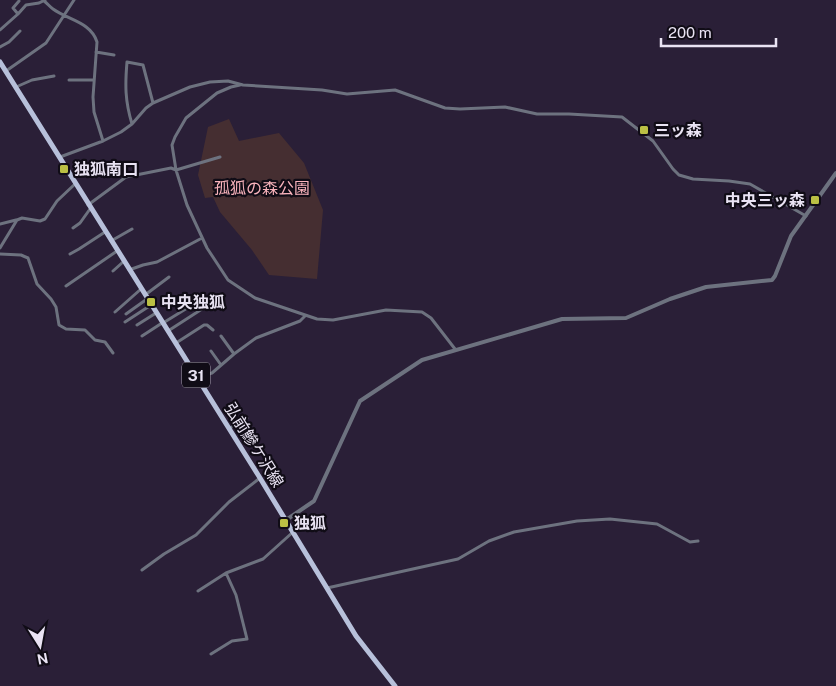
<svg xmlns="http://www.w3.org/2000/svg" width="836" height="686" font-family="'Public Sans','Noto Sans JP',sans-serif">
<style>
.green{fill:#452e31}
.lines{fill:none;stroke-linecap:round;stroke-linejoin:round}
.minor{stroke:#6d727f;stroke-width:3}
.tertiary{stroke:#6d727f;stroke-width:4}
.primary{stroke:#b7c0da;stroke-width:5}
.poi-dot{fill:#bbc044;stroke:#100c16;stroke-width:2}
.labels{text-anchor:middle;dominant-baseline:central;stroke-width:4.5;stroke-linejoin:round;paint-order:stroke}
.shield{fill:#100c16;stroke:#a8a2b1;stroke-width:1}
.shield-label{font-size:15px;font-weight:bold;fill:#e9e3f3}
.poi-label{font-size:16px;font-weight:bold;fill:#e9e3f3;stroke:#100c16;text-anchor:start}
.park-label{font-size:16px;fill:#f9b3bc;stroke:#100c16}
.street-label{font-size:16px;fill:#e9e3f3;stroke:#100c16}
</style>
<rect width="100%" height="100%" fill="#2a1f37"/>
<!-- green -->
<path class="green" d="M229 119 239 141 279 133 304 163 323 210 317 279 269 275 252 250 220 212 213 197 205 198 198 175 208 127Z"/>
<g class="lines">
<!-- minor -->
<path class="minor" d="M44 1C47 3 50 7 53 9 68 20 91 22 97 42L93 97 94 112 103 141
M18 14 13 8 19 1
M0 30 18 14 26 5 39 3 45 0
M0 47 9 42 20 31
M96 52 114 55
M6 71 46 43 74 0
M69 80H93
M240 85 231 87 217 93 186 118 175 137 172 145 176 170 187 205 207 248 228 280 255 298 317 319 333 320 386 310 422 312 431 318 455 349
M16 87 32 80 54 76
M132 124C125 101 125 85 127 62L143 65 153 103
M60 157 103 141 121 132 132 124 146 108 153 103 190 87 210 82 228 81 243 85 322 90 347 94 395 90 445 108 460 109 505 107 537 114H569L622 117 653 141 673 169 679 175 693 179 729 181 750 184 806 216
M88 205 126 177 171 168 176 170 220 157
M0 224 16 220
M73 228 80 223 90 209
M111 241 132 229
M0 248 17 220 22 218 40 221 45 219 57 201 75 184
M0 254 21 255 28 258 37 284 51 299 56 307 59 325 66 329 85 330 95 340 105 342 113 353
M70 254 79 249 105 232
M129 270 143 265 157 262 202 238
M113 271 123 262
M66 286 117 251
M145 295 169 277
M115 312 141 289
M126 314 147 299
M125 322 151 305
M163 323 197 302
M137 325 156 313
M168 331 202 309
M142 336 162 323
M221 336 234 354
M176 343 204 325H207L213 330
M211 351 221 365
M198 377 212 373 234 354 256 338 300 321 305 316
M230 428 247 418
M142 570 164 554 196 535 229 502 260 478
M327 588 458 559 489 541 514 532 577 521 610 519 657 524 690 542 698 541
M198 591 226 573 263 559 293 532
M211 654 232 641 247 639 236 595 226 573"/>
<!-- tertiary -->
<path class="tertiary" d="M286 520 314 501 360 401 422 360 562 319 626 318 670 299 706 287 772 280 775 276 791 236 836 173"/>
<!-- primary -->
<path class="primary" d="M0 62 260 478 356 636 395 686"/>
</g>
<!-- markers -->
<g class="poi-dot">
<rect x="639" y="125" width="10" height="10" rx="2.5"/>
<rect x="59" y="164" width="10" height="10" rx="2.5"/>
<rect x="810" y="195" width="10" height="10" rx="2.5"/>
<rect x="146" y="297" width="10" height="10" rx="2.5"/>
<rect x="279" y="518" width="10" height="10" rx="2.5"/>
</g>
<g class="labels">
<!-- shield labels -->
<rect class="shield" x="182" y="362.5" width="28" height="25" rx="4"/>
<g class="shield-label">
<text x="196" y="375">31</text>
</g>
<!-- poi labels -->
<g class="poi-label">
<text x="654" y="130">三ッ森</text>
<text x="74" y="169">独狐南口</text>
<text x="805" y="200" text-anchor="end">中央三ッ森</text>
<text x="161" y="302">中央独狐</text>
<text x="294" y="523">独狐</text>
</g>
<!-- park labels -->
<g class="park-label">
<text x="262" y="188">孤狐の森公園</text>
</g>
<!-- street labels -->
<g class="street-label">
<text transform="translate(254 445) rotate(58)">弘前鰺ケ沢線</text>
</g>
</g>
<!-- north arrow -->
<g transform="translate(40 646) rotate(169)" stroke="#100c16" stroke-width="4" paint-order="stroke">
<path d="M0-4L9 19L0 12L-9 19Z" fill="#e9e3f3"/>
<text y="-8" font-size="14" font-weight="bold" text-anchor="middle" fill="#e9e3f3">N</text>
</g>
<!-- scale -->
<path d="M661 38v8h115v-8" fill="none" stroke="#e9e3f3" stroke-width="2.5"/>
<text x="668" y="38" font-size="15" fill="#e9e3f3" stroke="#100c16" stroke-width="4" paint-order="stroke">200 m</text>
</svg>
